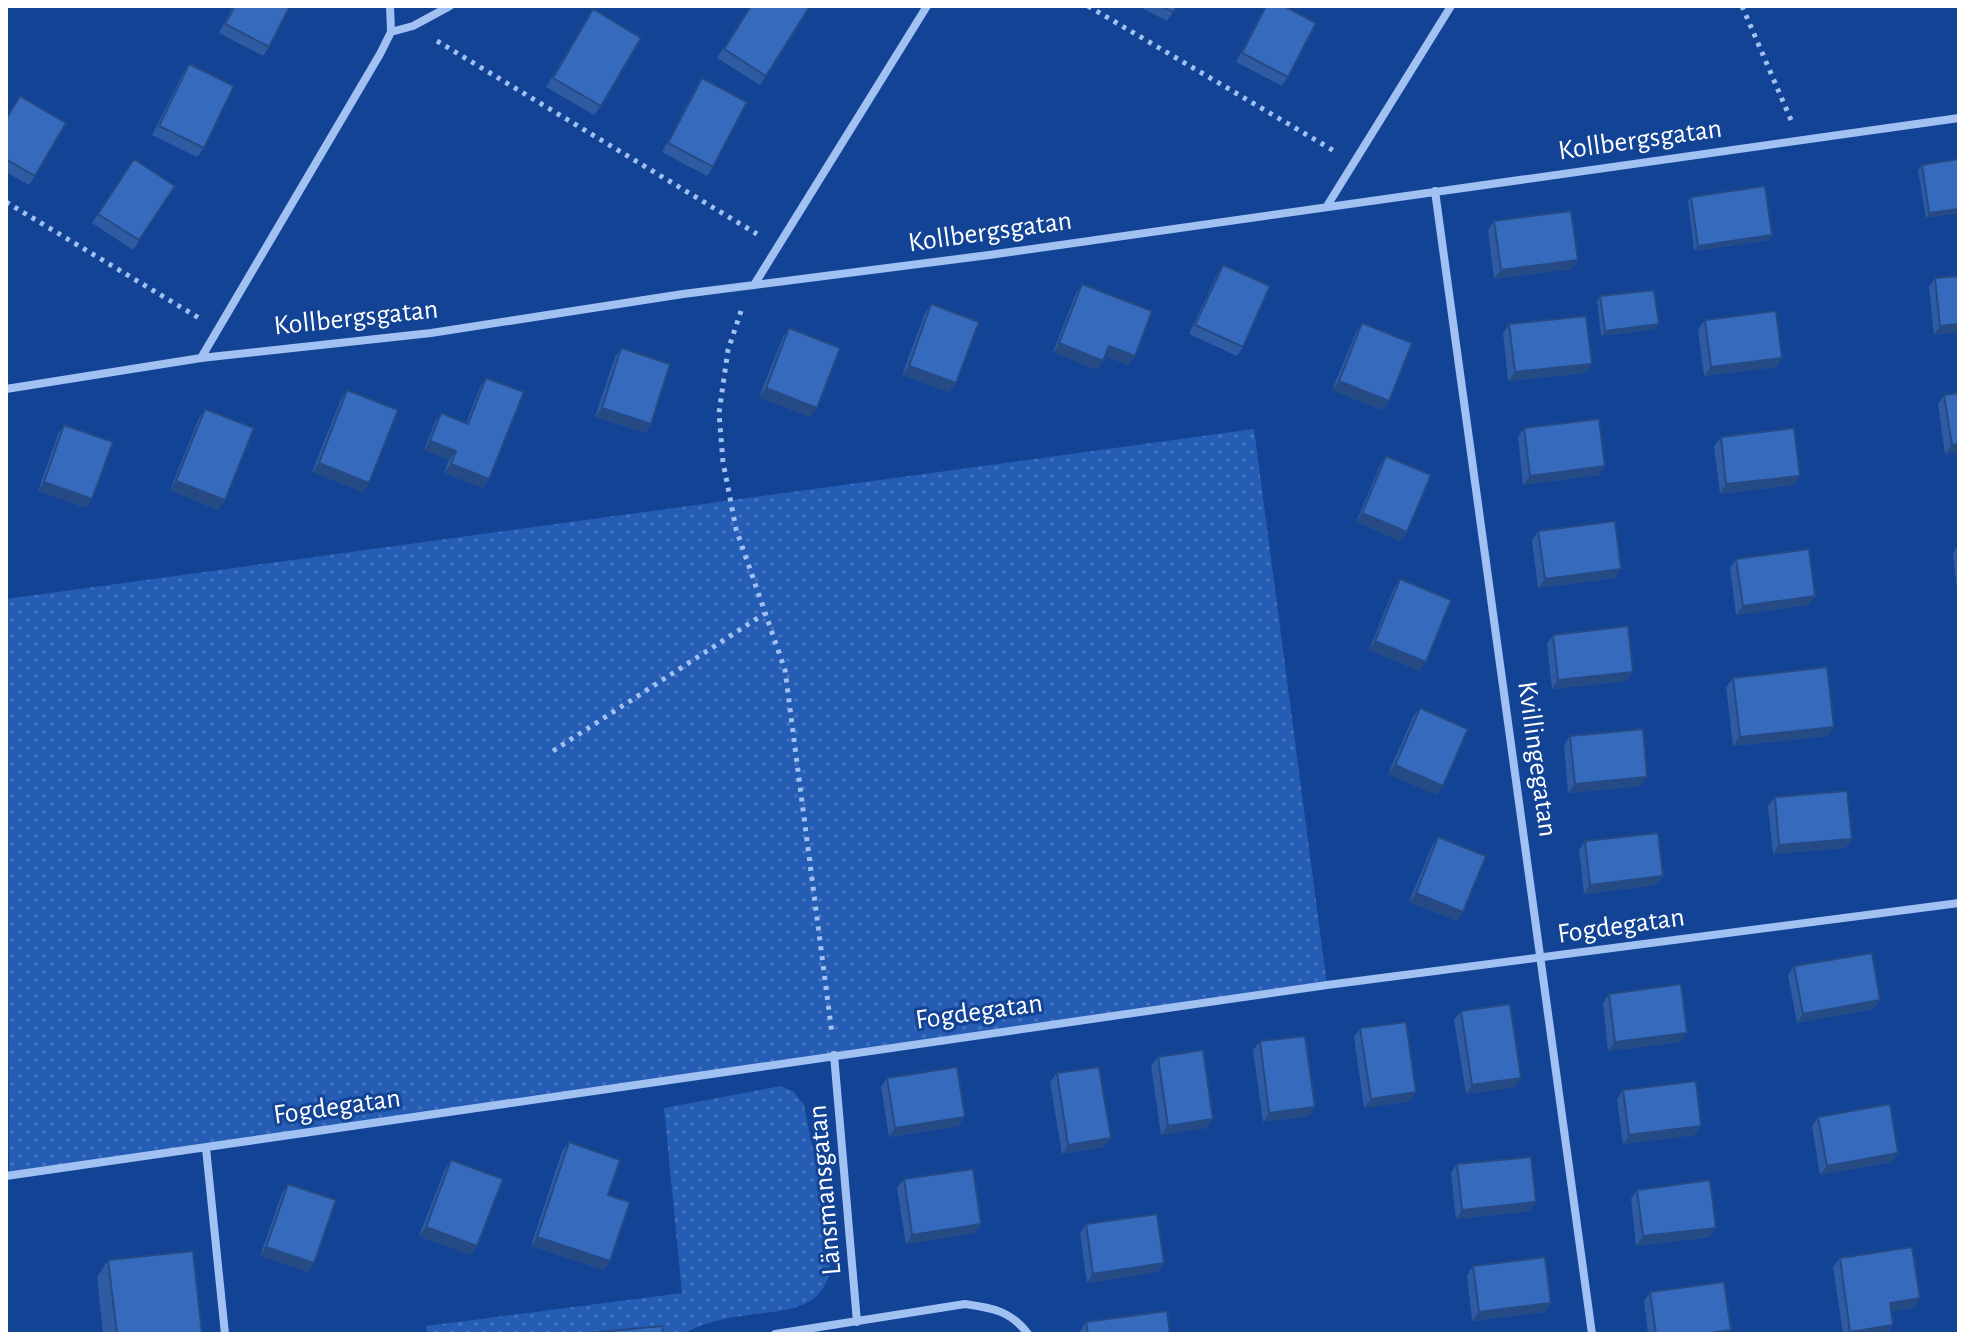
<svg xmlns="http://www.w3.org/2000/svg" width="1965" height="1340" font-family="'Alegreya Sans',sans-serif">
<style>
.park{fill:url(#park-dots)}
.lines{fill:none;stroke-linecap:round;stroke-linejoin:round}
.path{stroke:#a2c1f3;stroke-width:5;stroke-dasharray:4 6;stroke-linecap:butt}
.street{stroke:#a2c1f3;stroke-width:8}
.wall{fill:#2e5ba2}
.shaded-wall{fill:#264a84}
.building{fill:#366abc;stroke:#264a84;stroke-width:2}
.labels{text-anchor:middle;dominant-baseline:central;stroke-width:6;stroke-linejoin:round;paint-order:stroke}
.street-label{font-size:28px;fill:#fff;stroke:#124395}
</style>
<defs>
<pattern id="park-dots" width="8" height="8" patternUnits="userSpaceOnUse" patternTransform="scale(2)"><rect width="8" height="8" fill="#255cb4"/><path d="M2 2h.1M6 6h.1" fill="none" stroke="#4674bf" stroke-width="1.8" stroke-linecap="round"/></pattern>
</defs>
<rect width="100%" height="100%" fill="#124395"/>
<!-- park -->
<path class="park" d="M1254 429 1327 985 9 1176 6 599Z
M781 1086 794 1092 804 1105C810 1136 836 1252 829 1275 823 1295 810 1304 790 1309 755 1316 715 1315 684 1334H427L426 1326 682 1293 664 1108Z"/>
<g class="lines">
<!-- path -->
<path class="path" d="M1088 6 1336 152
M1742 6 1791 120
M437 41 757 234
M6 202 199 318
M741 311 728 350 719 413 723 462 736 529 785 670 832 1034
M553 751 764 614"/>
<!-- street -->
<path class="street" d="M391 32 413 26 450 6
M1435 191 1592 1334
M1327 206 1451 6
M754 285 927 6
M201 358 380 54 391 32 390 6
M6 389 201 358 431 333 683 294 989 255 1959 118
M834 1055 857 1322
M206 1148 225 1334
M6 1176 1327 985 1959 903
M775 1334 965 1304C993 1308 1011 1311 1028 1334"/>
</g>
<!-- wall -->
<path class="wall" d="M233 6H290L269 47 263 56 219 33Z
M750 6 766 76 760 85 717 58Z
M1138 6H1177L1167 21Z
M1265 6H1284L1288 77 1282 86 1236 62Z
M593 9 601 106 594 115 546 87Z
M189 64 204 148 197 157 152 135 183 73Z
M702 78 713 167 707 176 662 152 696 87Z
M20 96 35 176 29 185 6 172V118Z
M134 159 175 186 133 250 92 223Z
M1959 159V213L1926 218 1918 170 1922 165Z
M1691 197 1772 235 1769 240 1694 251 1688 201Z
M1494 221 1578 260 1571 269 1494 279 1488 230Z
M1223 265 1243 347 1237 356 1189 334 1217 274Z
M1935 278 1959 332 1934 335 1929 287Z
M1082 284 1135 356 1128 365 1105 356 1097 370 1053 352 1076 293Z
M1600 296 1655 329 1601 336 1597 301Z
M931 304 956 383 949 392 902 375 925 313Z
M1705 320 1782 358 1776 367 1704 376 1698 329Z
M1362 323 1389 401 1382 410 1332 390 1356 332Z
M1509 324 1592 364 1585 373 1508 381 1503 333Z
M789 328 810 417 759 397 783 337Z
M621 348 651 424 645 433 595 417 615 357Z
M486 378 489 479 483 488 444 473 449 460 424 450 435 422 441 413 466 423 480 387Z
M347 390 369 483 363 492 312 472 341 399Z
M1944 395 1959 452 1945 454 1938 404Z
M205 409 225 500 218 510 170 490 199 418Z
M64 425 86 508 38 491 58 434Z
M1524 428 1605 466 1599 475 1523 485 1518 437Z
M1721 437 1794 485 1720 494 1714 446Z
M1386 456 1407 532 1401 541 1356 522 1380 465Z
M1538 531 1615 578 1538 588 1532 540Z
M1959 544V602H1958L1953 553Z
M1736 559 1809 605 1736 615 1730 568Z
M1400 579 1426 662 1420 671 1369 650 1394 588Z
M1553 635 1633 672 1627 681 1552 689 1547 644Z
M1733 678 1828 736 1733 746 1726 687Z
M1420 708 1443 786 1437 795 1388 774 1413 717Z
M1570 736 1641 786 1568 793 1564 745Z
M1775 797 1852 839 1845 848 1773 854 1768 806Z
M1438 837 1463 912 1457 921 1409 902 1432 846Z
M1585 841 1663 876 1657 885 1584 894 1579 850Z
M1794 966 1880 1000 1874 1009 1797 1023 1788 975Z
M1609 994 1681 1042 1608 1051 1603 1003Z
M1461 1011 1521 1078 1515 1087 1466 1094 1454 1020Z
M1360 1028 1416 1092 1410 1101 1364 1108 1354 1037Z
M1260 1041 1315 1107 1309 1116 1263 1122 1253 1050Z
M1158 1057 1207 1128 1161 1135 1151 1066Z
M1057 1073 1104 1147 1062 1154 1050 1082Z
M887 1078 959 1126 889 1137 881 1087Z
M1623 1090 1695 1135 1623 1144 1617 1099Z
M1818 1117 1892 1162 1820 1175 1812 1126Z
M569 1142 608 1195 610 1261 604 1270 531 1246 562 1151Z
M451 1160 471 1255 419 1236 445 1169Z
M1457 1164 1530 1211 1456 1219 1451 1173Z
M904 1179 981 1224 975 1233 906 1244 897 1188Z
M288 1184 314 1263 308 1272 260 1256 282 1193Z
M1637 1190 1710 1237 1636 1246 1631 1199Z
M1086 1224 1158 1272 1087 1283 1080 1233Z
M1840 1258 1914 1308 1891 1311 1893 1325 1887 1334H1843L1833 1267Z
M108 1260 202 1334H103L97 1277Z
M1473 1266 1551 1303 1545 1312 1472 1321 1467 1275Z
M1650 1292 1728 1334H1648L1644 1301Z
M1086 1322 1170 1334H1080V1331Z"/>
<!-- shaded-wall -->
<path class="shaded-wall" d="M1959 209V213L1926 218 1929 213Z
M1772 235 1769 240 1694 251 1698 246Z
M1578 260 1571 269 1494 279 1501 270Z
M1659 324 1655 329 1601 336 1605 331Z
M1959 324V332L1934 335 1940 326Z
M1059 343 1103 361 1097 370 1053 352Z
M1109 346 1135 356 1128 365 1102 355Z
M1782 358 1776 367 1704 376 1711 367Z
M1592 364 1585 373 1508 381 1515 372Z
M909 366 956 383 949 392 902 375Z
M1339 381 1389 401 1382 410 1332 390Z
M766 388 817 408 810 417 759 397Z
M602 408 651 424 645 433 595 417Z
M430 441 456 451 449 460 424 450Z
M1959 444V452L1945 454 1952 445Z
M319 463 369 483 363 492 312 472Z
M451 464 489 479 483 488 444 473Z
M1605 466 1599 475 1523 485 1530 476Z
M1800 476 1794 485 1720 494 1726 484Z
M176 481 225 500 218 510 170 490Z
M44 482 92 499 86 508 38 491Z
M1362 513 1407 532 1401 541 1356 522Z
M1621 569 1615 578 1538 588 1545 579Z
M1815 596 1809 605 1736 615 1743 606Z
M1375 641 1426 662 1420 671 1369 650Z
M1633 672 1627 681 1552 689 1558 680Z
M1834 727 1828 736 1733 746 1740 737Z
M1395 765 1443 786 1437 795 1388 774Z
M1647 777 1641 786 1568 793 1575 784Z
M1852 839 1845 848 1773 854 1779 845Z
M1663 876 1657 885 1584 894 1590 885Z
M1416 893 1463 912 1457 921 1409 902Z
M1880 1000 1874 1009 1797 1023 1803 1014Z
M1687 1033 1681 1042 1608 1051 1615 1042Z
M1521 1078 1515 1087 1466 1094 1472 1085Z
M1416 1092 1410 1101 1364 1108 1371 1099Z
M1315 1107 1309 1116 1263 1122 1269 1113Z
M965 1117 959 1126 889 1137 895 1128Z
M1213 1119 1207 1128 1161 1135 1168 1126Z
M1701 1126 1695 1135 1623 1144 1629 1135Z
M1111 1138 1104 1147 1062 1154 1068 1145Z
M1898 1153 1892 1162 1820 1175 1827 1166Z
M1536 1202 1530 1211 1456 1219 1462 1210Z
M981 1224 975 1233 906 1244 912 1235Z
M426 1227 477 1246 471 1255 419 1236Z
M1716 1228 1710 1237 1636 1246 1643 1236Z
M537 1237 610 1261 604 1270 531 1246Z
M266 1247 314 1263 308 1272 260 1256Z
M1164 1263 1158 1272 1087 1283 1093 1274Z
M1920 1298 1914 1308 1884 1312 1890 1303Z
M1551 1303 1545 1312 1472 1321 1479 1312Z
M1893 1325 1887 1334H1849L1850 1332Z
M1731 1330 1728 1334H1704Z"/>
<!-- building -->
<path class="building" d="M235 6H290L269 47 225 24Z
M751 6H810L766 76 724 49Z
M1161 6H1177L1173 12Z
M1266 6H1284L1316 23 1288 77 1242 53Z
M593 9 641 38 601 106 553 78Z
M189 64 234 86 204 148 159 126Z
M702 78 747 102 713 167 668 143Z
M20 96 66 123 35 176 6 159V119Z
M134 159 175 186 139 240 98 214Z
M1959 159V209L1929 213 1922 165Z
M1765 186 1772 235 1698 246 1691 197Z
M1571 211 1578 260 1501 270 1494 221Z
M1223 265 1270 286 1243 347 1195 325Z
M1959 276V324L1940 326 1935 278Z
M1082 284 1152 311 1135 356 1109 346 1103 361 1059 343Z
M1654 290 1659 324 1605 331 1600 296Z
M931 304 979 322 956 383 909 366Z
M1776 311 1782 358 1711 367 1705 320Z
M1586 316 1592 364 1515 372 1509 324Z
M1362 323 1412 343 1389 401 1339 381Z
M789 328 840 348 817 408 766 388Z
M621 348 670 364 651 424 602 408Z
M486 378 524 392 489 479 451 464 456 451 430 441 441 413 468 424Z
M347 390 398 410 369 483 319 463Z
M1959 393V444L1952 445 1944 395Z
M205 409 254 428 225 500 176 481Z
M1599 419 1605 466 1530 476 1524 428Z
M64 425 113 442 92 499 44 482Z
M1794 428 1800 476 1726 484 1721 437Z
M1386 456 1431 475 1407 532 1362 513Z
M1615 521 1621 569 1545 579 1538 531Z
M1809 549 1815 596 1743 606 1736 559Z
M1400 579 1451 600 1426 662 1375 641Z
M1628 626 1633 672 1558 680 1553 635Z
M1827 667 1834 727 1740 737 1733 678Z
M1420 708 1468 729 1443 786 1395 765Z
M1643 729 1647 777 1575 784 1570 736Z
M1847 791 1852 839 1779 845 1775 797Z
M1658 833 1663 876 1590 885 1585 841Z
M1438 837 1486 856 1463 912 1416 893Z
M1872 953 1880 1000 1803 1014 1794 966Z
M1681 984 1687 1033 1615 1042 1609 994Z
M1510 1004 1521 1078 1472 1085 1461 1011Z
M1406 1022 1416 1092 1371 1099 1360 1028Z
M1305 1036 1315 1107 1269 1113 1260 1041Z
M1203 1050 1213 1119 1168 1126 1158 1057Z
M957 1067 965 1117 895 1128 887 1078Z
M1099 1067 1111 1138 1068 1145 1057 1073Z
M1696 1081 1701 1126 1629 1135 1623 1090Z
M1890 1104 1898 1153 1827 1166 1818 1117Z
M569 1142 620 1160 608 1195 630 1202 610 1261 537 1237Z
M1531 1157 1536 1202 1462 1210 1457 1164Z
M451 1160 503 1179 477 1246 426 1227Z
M973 1169 981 1224 912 1235 904 1179Z
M1710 1180 1716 1228 1643 1236 1637 1190Z
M288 1184 336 1200 314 1263 266 1247Z
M1157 1214 1164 1263 1093 1274 1086 1224Z
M1912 1247 1920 1298 1890 1303 1893 1325 1850 1332 1840 1258Z
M193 1251 202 1334H117L108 1260Z
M1545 1257 1551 1303 1479 1312 1473 1266Z
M1724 1282 1731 1330 1704 1334H1656L1650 1292Z
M1167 1311 1170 1334H1088L1086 1322Z
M662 1326 663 1334H579Z"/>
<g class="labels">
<!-- street labels -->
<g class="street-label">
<text transform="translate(1640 140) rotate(-8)">Kollbergsgatan</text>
<text transform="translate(990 232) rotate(-8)">Kollbergsgatan</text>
<text transform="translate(356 318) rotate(-6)">Kollbergsgatan</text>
<text transform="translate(1537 759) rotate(82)">Kvillingegatan</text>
<text transform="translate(1621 926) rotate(-8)">Fogdegatan</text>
<text transform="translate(979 1012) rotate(-8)">Fogdegatan</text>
<text transform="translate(337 1107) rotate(-8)">Fogdegatan</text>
<text transform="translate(825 1190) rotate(-95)">Länsmansgatan</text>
</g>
</g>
<!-- border -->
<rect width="1965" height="1340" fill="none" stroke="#ffffff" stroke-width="16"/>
</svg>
